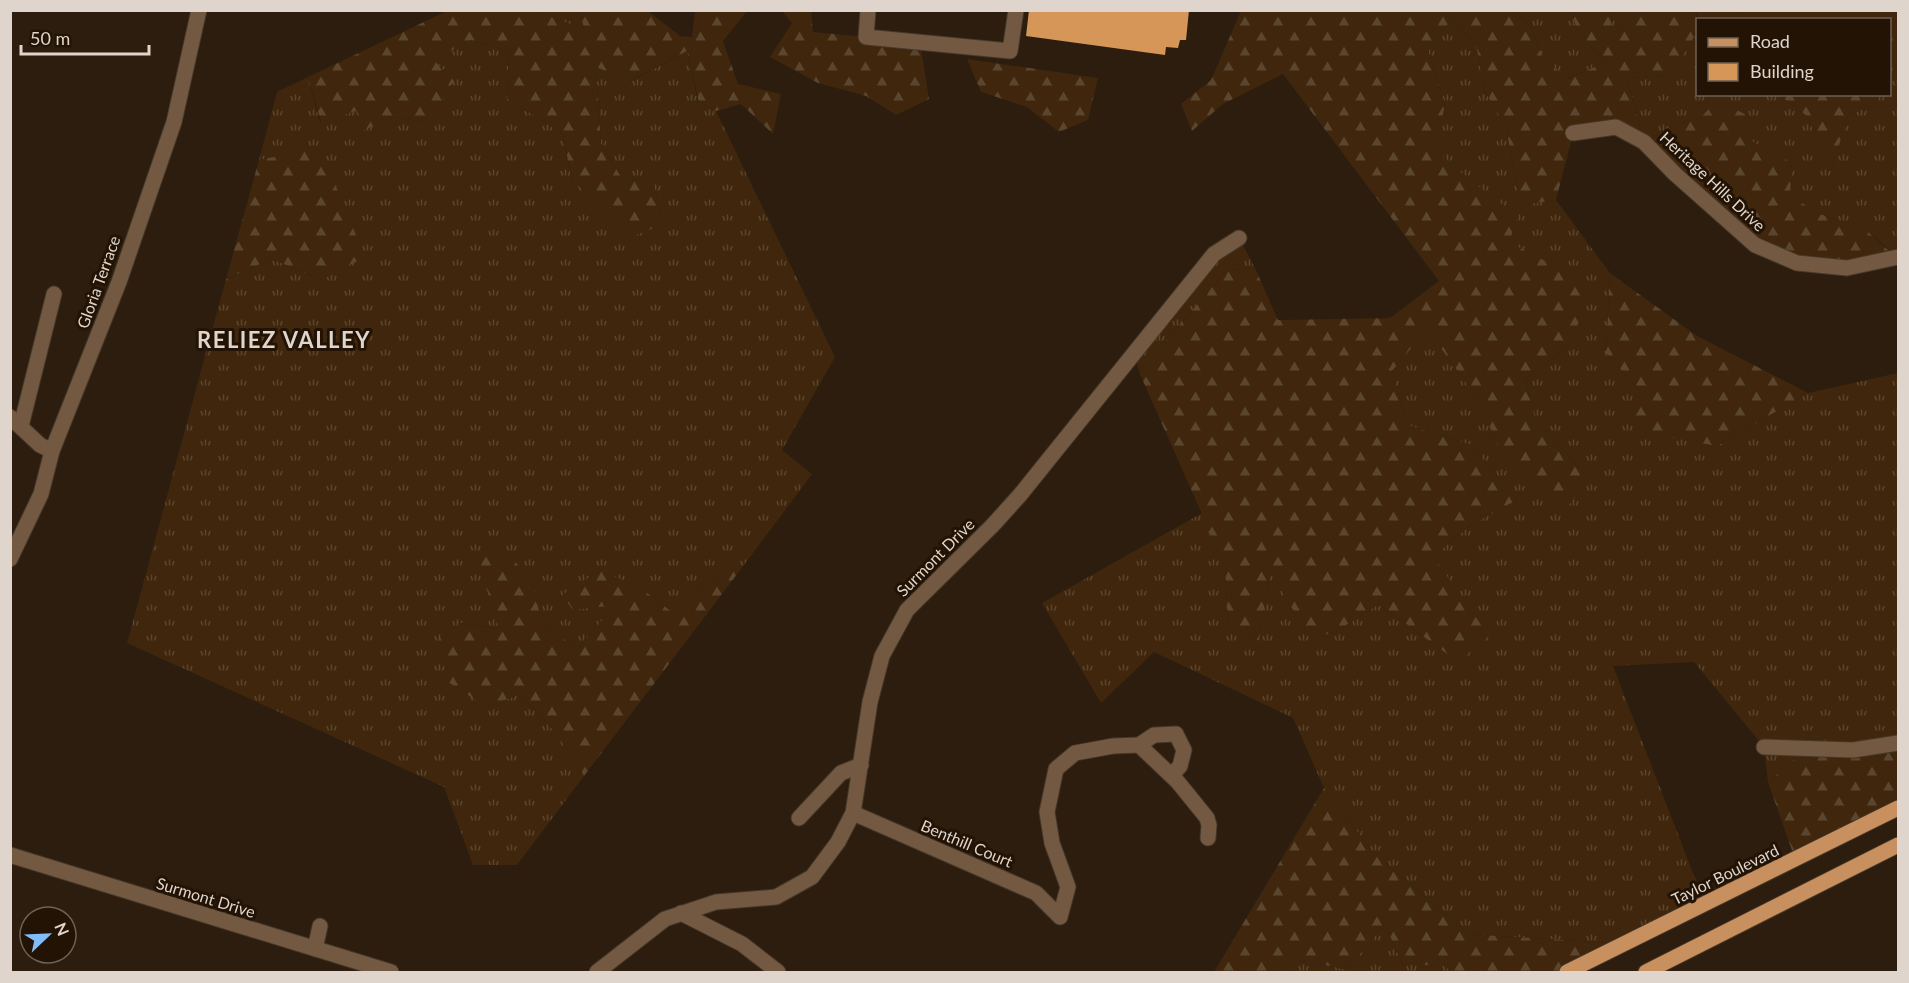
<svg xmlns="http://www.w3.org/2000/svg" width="1909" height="983" font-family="Lato,sans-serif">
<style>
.grass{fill:url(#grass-tufts)}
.forest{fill:url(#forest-firs)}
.building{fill:#d69658}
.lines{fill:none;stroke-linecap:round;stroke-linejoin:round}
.minor-casing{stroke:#453729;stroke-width:17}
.major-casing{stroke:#453729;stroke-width:17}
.minor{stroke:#735941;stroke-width:15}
.major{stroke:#c7905e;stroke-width:15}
.labels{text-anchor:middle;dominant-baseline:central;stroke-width:6;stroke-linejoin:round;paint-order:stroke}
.street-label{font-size:16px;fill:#dfd5cc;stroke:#221305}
.district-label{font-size:22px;font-weight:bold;letter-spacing:1.5px;fill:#dfd5cc;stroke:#221305}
</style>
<defs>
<pattern id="grass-tufts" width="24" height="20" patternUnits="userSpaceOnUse" patternTransform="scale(1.5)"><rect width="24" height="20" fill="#3f260c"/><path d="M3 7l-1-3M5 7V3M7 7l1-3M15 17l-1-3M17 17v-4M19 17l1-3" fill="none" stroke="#5a452e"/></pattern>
<pattern id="forest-firs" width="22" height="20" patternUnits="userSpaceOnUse" patternTransform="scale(1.5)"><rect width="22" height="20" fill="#3f260c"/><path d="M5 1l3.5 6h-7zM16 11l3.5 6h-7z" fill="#5a452e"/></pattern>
</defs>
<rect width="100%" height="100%" fill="#2c1d0e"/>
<!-- grass -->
<path class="grass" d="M1611 10 1643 11 1612 33Z
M535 11H580L584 30Z
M1516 11H1572L1576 28 1604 63 1566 79 1543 57 1530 26Z
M1695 11H1736L1741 19H1699Z
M1453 18 1477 49 1484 90 1506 127 1520 205 1556 200 1610 273 1606 353 1639 390 1717 446 1808 393 1898 373V743L1806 750 1768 782 1764 747 1694 662 1613 666 1705 904 1625 944 1469 934 1376 856 1324 788 1293 718 1154 652 1101 703 1042 603 1202 513 1225 566 1228 625 1259 641 1270 571 1312 641 1343 627 1379 604 1458 662 1433 556 1472 524 1517 500 1471 445 1407 425 1392 371 1427 328 1473 392 1504 457 1589 479 1535 419 1525 379 1572 343 1466 177 1434 149 1445 105 1428 50Z
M1697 31 1698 94 1779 95 1807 116 1832 168 1848 115 1874 105 1880 95 1890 94V77L1898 60V257L1865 229 1817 213 1789 195 1792 163 1701 117 1676 124 1644 142 1627 78 1669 75Z
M471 40 509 51 507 98 563 134 571 178 662 225 654 184 621 177 601 144 596 67 631 81 687 51 698 102 716 111 835 357 782 450 812 474 744 565 693 592 672 612 641 588 616 605 577 649 542 622 532 584 476 551 500 629 460 623 486 707 518 695C547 716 565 746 584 776L517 865H473L444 787 127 643 226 279 272 259 322 280 320 149 259 160 277 92 308 77 320 122 356 111 362 130 395 117 430 123 433 60Z
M1239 238 1255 268 1227 270 1139 372 1135 353 1214 254Z
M1384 923 1403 965H1445L1451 972H1279L1296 959 1344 969 1369 945Z"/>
<!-- forest -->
<path class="forest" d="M747 11 723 41 738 84 781 94 773 134 741 104 716 111 699 103 687 51 630 81 596 67 601 144 621 177 654 184 662 225 633 236 597 207 571 177 563 134 507 98 509 51 471 40 434 60 454 81 430 123 395 117 362 131 356 111 321 122 308 77 447 11H535L584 29 580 11H648L680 36 692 37 695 11Z
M782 11H811L813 32 920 42 929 99 896 115 866 96 818 83 770 57 792 23Z
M1241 11H1516L1530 26 1543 57 1567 79 1604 63 1576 28 1572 11H1611L1612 33 1643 11H1695C1705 32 1681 56 1669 75L1627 78 1644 142 1676 124 1701 117 1718 100 1750 117 1748 139 1792 163 1790 195 1817 213 1865 229 1897 258 1847 268 1755 245 1616 127 1573 134 1556 200 1520 205 1506 127 1484 90 1477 49 1453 18 1428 50 1445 105 1435 149 1466 177 1518 216 1509 242 1589 284 1572 343 1525 379 1535 419 1589 479 1570 504 1504 457 1473 392 1427 329 1392 371 1407 425 1471 445 1517 500 1472 524 1433 556 1489 636 1458 662 1379 604 1343 627 1312 641 1270 572 1259 641 1228 625 1225 566 1139 372 1227 270 1255 268 1278 320 1390 318 1439 281 1283 74 1223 104 1192 131 1181 104 1211 80Z
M1736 11H1898V60L1890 77V20L1741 19Z
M967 59 1098 78 1088 120 1059 132 1027 107 981 92Z
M1779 95H1880L1874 105 1848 115 1832 169 1807 116Z
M320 148 365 257 322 280 272 259 226 279 259 160Z
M1610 273 1697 336 1808 393 1717 446 1633 430 1639 390 1606 353Z
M475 551 508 552 532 584 542 622 577 649 616 605 573 610 562 595 600 570 641 588 672 612 693 592 744 565 584 776C565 746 547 716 518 695L486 707 448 682 438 640 460 623 499 629Z
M1898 743V808L1795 859 1768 782 1805 750Z
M1324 788 1376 856 1469 934 1625 944 1567 972H1451L1444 965H1403L1384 923 1369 945 1344 969 1296 959 1279 972H1214Z"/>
<!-- building -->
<path class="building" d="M1029 10H1189L1186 40H1180L1178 48 1166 47 1165 55 1026 36Z"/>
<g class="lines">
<!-- minor casing -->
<g class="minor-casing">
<path id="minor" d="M868 10 866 37 1010 51 1016 10
M1573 133 1616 127 1644 142 1675 174 1755 245 1797 263 1847 268 1898 257
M10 417 40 445 52 451
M21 426 54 294
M10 559 41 494 52 451 119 282 174 122 199 10
M1139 745 1154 735 1176 734 1184 750 1180 766 1172 775
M1764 747 1853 750 1898 743
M853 813 1036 893 1060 917
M799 818 841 773 861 765
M10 855 391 972
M681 913 742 944 778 972
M1060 917 1068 887 1052 843 1047 812 1056 769 1075 753 1113 746 1139 745 1177 781 1207 818 1209 825 1208 838
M315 949 320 926
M597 972 665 919 716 902 776 897 812 877 838 842 853 813 870 702 882 656 907 610 992 526 1020 495 1214 254 1239 238"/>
</g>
<!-- major casing -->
<g class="major-casing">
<path id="major" d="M1567 972 1898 808
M1646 972 1898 845"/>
</g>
<!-- minor -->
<use href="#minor" class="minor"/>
<!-- major -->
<use href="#major" class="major"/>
</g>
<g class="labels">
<!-- street labels -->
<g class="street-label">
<text transform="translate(1713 181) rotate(43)">Heritage Hills Drive</text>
<text transform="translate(98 282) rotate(-70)">Gloria Terrace</text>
<text transform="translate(935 557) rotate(-45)">Surmont Drive</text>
<text transform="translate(967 843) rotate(23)">Benthill Court</text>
<text transform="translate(1725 874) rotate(-26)">Taylor Boulevard</text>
<text transform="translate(206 897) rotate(17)">Surmont Drive</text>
</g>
<!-- district labels -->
<g class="district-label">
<text x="284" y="339">RELIEZ VALLEY</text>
</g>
</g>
<!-- border -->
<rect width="1909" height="983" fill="none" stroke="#dfd5cc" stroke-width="24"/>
<!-- legend -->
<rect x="1696" y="18" width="195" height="78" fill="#221305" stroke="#6e6155" stroke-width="1.5"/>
<rect x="1708" y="38" width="30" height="9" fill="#c7905e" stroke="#6e6155" stroke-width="1.5"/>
<text x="1750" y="48" font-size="18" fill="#dfd5cc">Road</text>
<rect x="1708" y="63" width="30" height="18" fill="#d69658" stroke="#6e6155" stroke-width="1.5"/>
<text x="1750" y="78" font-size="18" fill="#dfd5cc">Building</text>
<!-- north arrow -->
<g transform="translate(48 935) rotate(67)"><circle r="28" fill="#221305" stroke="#6e6155" stroke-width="1.5"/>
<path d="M0-4.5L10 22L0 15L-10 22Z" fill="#81bdfa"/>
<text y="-9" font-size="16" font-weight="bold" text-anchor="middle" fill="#dfd5cc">N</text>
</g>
<!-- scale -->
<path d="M21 45v9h128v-9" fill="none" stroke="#dfd5cc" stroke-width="3"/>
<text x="30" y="45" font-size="18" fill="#dfd5cc" stroke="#221305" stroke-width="4.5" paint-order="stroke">50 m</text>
</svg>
